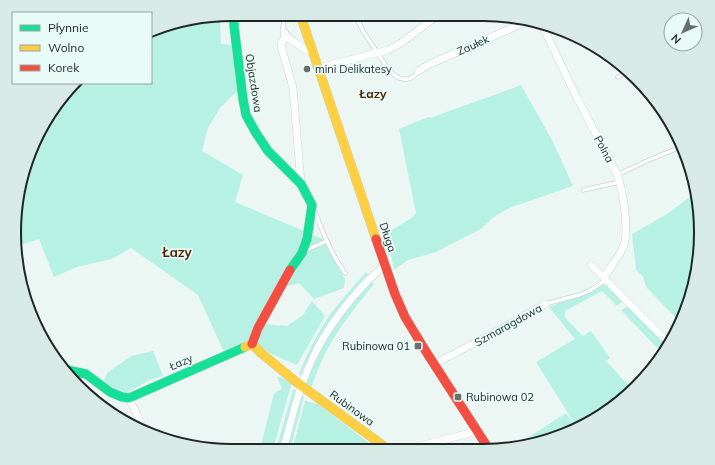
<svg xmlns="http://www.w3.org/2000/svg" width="715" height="465" font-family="Mulish,sans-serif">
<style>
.green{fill:#b6f1e4}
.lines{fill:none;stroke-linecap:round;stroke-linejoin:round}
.lane-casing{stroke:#ccd4d2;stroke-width:5}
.street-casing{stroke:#ccd4d2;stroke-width:8}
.fast-casing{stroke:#ccd4d2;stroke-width:10}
.slow-casing{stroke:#ccd4d2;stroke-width:10}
.jam-casing{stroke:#ccd4d2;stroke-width:10}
.lane{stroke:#fcfefd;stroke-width:3.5}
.street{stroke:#fcfefd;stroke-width:7}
.fast{stroke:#16e098;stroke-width:9}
.slow{stroke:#ffcf43;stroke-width:9}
.jam{stroke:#f24e42;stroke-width:9}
.poi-dot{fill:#676f6d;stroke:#e8fbf6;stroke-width:1.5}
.labels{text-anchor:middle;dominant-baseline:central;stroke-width:3.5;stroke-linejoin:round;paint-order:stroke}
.street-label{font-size:11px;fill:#1f2625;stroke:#e8fbf6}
.poi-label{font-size:11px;fill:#1f2625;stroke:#e8fbf6;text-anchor:start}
.neighbourhood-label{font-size:12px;font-weight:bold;fill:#4e2200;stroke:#e8fbf6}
.quarter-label{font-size:13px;font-weight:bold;fill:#4e2200;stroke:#e8fbf6}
.rim{fill:none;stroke:#1f2625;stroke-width:2}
</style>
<rect width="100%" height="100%" fill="#ecf7f4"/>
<!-- green -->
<path class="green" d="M220 16 221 44 232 45 238 90 220 108 208 128 202 151 243 175 235 202 325 240 345 279 344 288 314 299 299 283 276 289 249 341 224 352 198 295 131 248 112 259 77 267 54 277 39 239 17 246 14 218 26 162 59 99 77 83H151V31L162 26Z
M521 85 552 140 573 186 509 208 494 217 481 229 436 252 408 260 394 270 386 234 413 217 416 213 399 129 426 118 429 117 431 118C460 106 491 97 521 85Z
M694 194 701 218 689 303 679 321 646 287 643 276 636 270 632 234 667 214Z
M366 272 368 274C355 289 341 304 330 320 319 337 309 356 301 376L299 374C307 354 316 335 328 318 339 302 353 287 366 272Z
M371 280 374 284C359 303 343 322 331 343 323 356 317 371 312 386L307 387 306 383C321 342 344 313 371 280Z
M605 284 622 301 617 306 602 291 565 311V318L583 336 591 331 610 358 606 361 631 388 578 429 536 362 575 339 549 307Z
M312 301 325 316 297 365 274 355 256 345 263 324 287 326 303 315Z
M629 306 665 344 661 352 621 310Z
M153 351 163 376 150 380 126 393 106 384 104 380 108 372 131 356Z
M277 377H280L292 382 273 449H260L274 393 282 389Z
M293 390H296L280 450 276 449Z
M302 395 304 397 290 450H287Z
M305 401 318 404 378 450H292Z
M566 413 577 429 522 444 521 442Z"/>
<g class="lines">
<!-- lane casing -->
<g class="lane-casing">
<path id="lane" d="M353 15 357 19 363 31 389 70C398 80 410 84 418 71
M283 28 291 38
M283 39V30L284 14
M618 77 629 71
M617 175 649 160 681 147
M583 190 620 182
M314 210C323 232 331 254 345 273
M306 250 327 241
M545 304 579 295 589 291 606 280"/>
</g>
<!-- street casing -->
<g class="street-casing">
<path id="street" d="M542 25 577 98 617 174C623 191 630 231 623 248 618 258 610 268 604 277
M318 68 388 50 401 43 438 15
M418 71 428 65 528 21
M301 184 293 88 290 77 281 46 282 41 286 38H288L306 50 313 51
M591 265 667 341
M434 364 494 333 545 304
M129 398 145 432
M283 450C290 426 295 402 304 379 315 348 333 320 354 296 364 285 372 274 385 266
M394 450 397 449 400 450
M404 450 478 431"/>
</g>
<!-- fast casing -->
<g class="fast-casing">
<path id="fast" d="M234 14V26L243 99 246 115 256 133 268 151 301 184 312 205 307 239 302 253 290 270
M67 370 86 374 110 392 122 397 129 398 245 347"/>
</g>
<!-- slow casing -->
<g class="slow-casing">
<path id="slow" d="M300 14 376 239
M245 347 252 344 261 353 295 381 389 450"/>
</g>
<!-- jam casing -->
<g class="jam-casing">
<path id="jam" d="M376 239 395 294 405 317 425 350 490 451
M252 344 258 328 290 270"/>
</g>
<!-- lane -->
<use href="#lane" class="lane"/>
<!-- street -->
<use href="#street" class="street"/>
<!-- fast -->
<use href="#fast" class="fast"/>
<!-- slow -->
<use href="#slow" class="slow"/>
<!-- jam -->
<use href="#jam" class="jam"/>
</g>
<!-- markers -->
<g class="poi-dot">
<circle cx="307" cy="69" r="4"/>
<rect x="414" y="342" width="8" height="8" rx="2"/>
<rect x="454" y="393" width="8" height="8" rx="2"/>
</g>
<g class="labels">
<!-- street labels -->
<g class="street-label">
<text transform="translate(473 45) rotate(-24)">Zaułek</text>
<text transform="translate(254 83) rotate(81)">Objazdowa</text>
<text transform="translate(604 149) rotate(62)">Polna</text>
<text transform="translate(388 237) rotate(71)">Długa</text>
<text transform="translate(508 325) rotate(-29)">Szmaragdowa</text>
<text transform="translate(181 362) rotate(-24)">Łazy</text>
<text transform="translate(352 408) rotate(36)">Rubinowa</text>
</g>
<!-- poi labels -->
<g class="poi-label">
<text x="315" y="69">mini Delikatesy</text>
<text x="410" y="346" text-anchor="end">Rubinowa 01</text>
<text x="466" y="397">Rubinowa 02</text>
</g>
<!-- neighbourhood labels -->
<g class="neighbourhood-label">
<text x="373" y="93">Łazy</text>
</g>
<!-- quarter labels -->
<g class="quarter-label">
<text x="177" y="252">Łazy</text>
</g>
</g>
<!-- crop -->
<path d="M0 0H715V465H0ZM232 21H483A211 211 0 0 1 694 232V233A211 211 0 0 1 483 444H232A211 211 0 0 1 21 233V232A211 211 0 0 1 232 21Z" fill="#d8eae5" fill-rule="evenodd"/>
<path class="rim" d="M232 21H483A211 211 0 0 1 694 232V233A211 211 0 0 1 483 444H232A211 211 0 0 1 21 233V232A211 211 0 0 1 232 21Z"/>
<!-- legend -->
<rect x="12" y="12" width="140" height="72" fill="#e8fbf6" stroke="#98a6a2"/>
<rect x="20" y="25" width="20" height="6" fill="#16e098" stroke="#98a6a2"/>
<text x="48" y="32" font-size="12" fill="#1f2625">Płynnie</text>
<rect x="20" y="45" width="20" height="6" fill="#ffcf43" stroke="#98a6a2"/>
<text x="48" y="52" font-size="12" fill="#1f2625">Wolno</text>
<rect x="20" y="65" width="20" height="6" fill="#f24e42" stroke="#98a6a2"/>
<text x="48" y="72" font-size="12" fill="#1f2625">Korek</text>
<!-- north arrow -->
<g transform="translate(683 32) rotate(225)"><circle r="19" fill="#e8fbf6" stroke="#98a6a2"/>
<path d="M0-3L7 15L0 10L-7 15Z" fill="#676f6d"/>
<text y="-6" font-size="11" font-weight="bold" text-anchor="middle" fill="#1f2625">N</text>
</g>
</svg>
